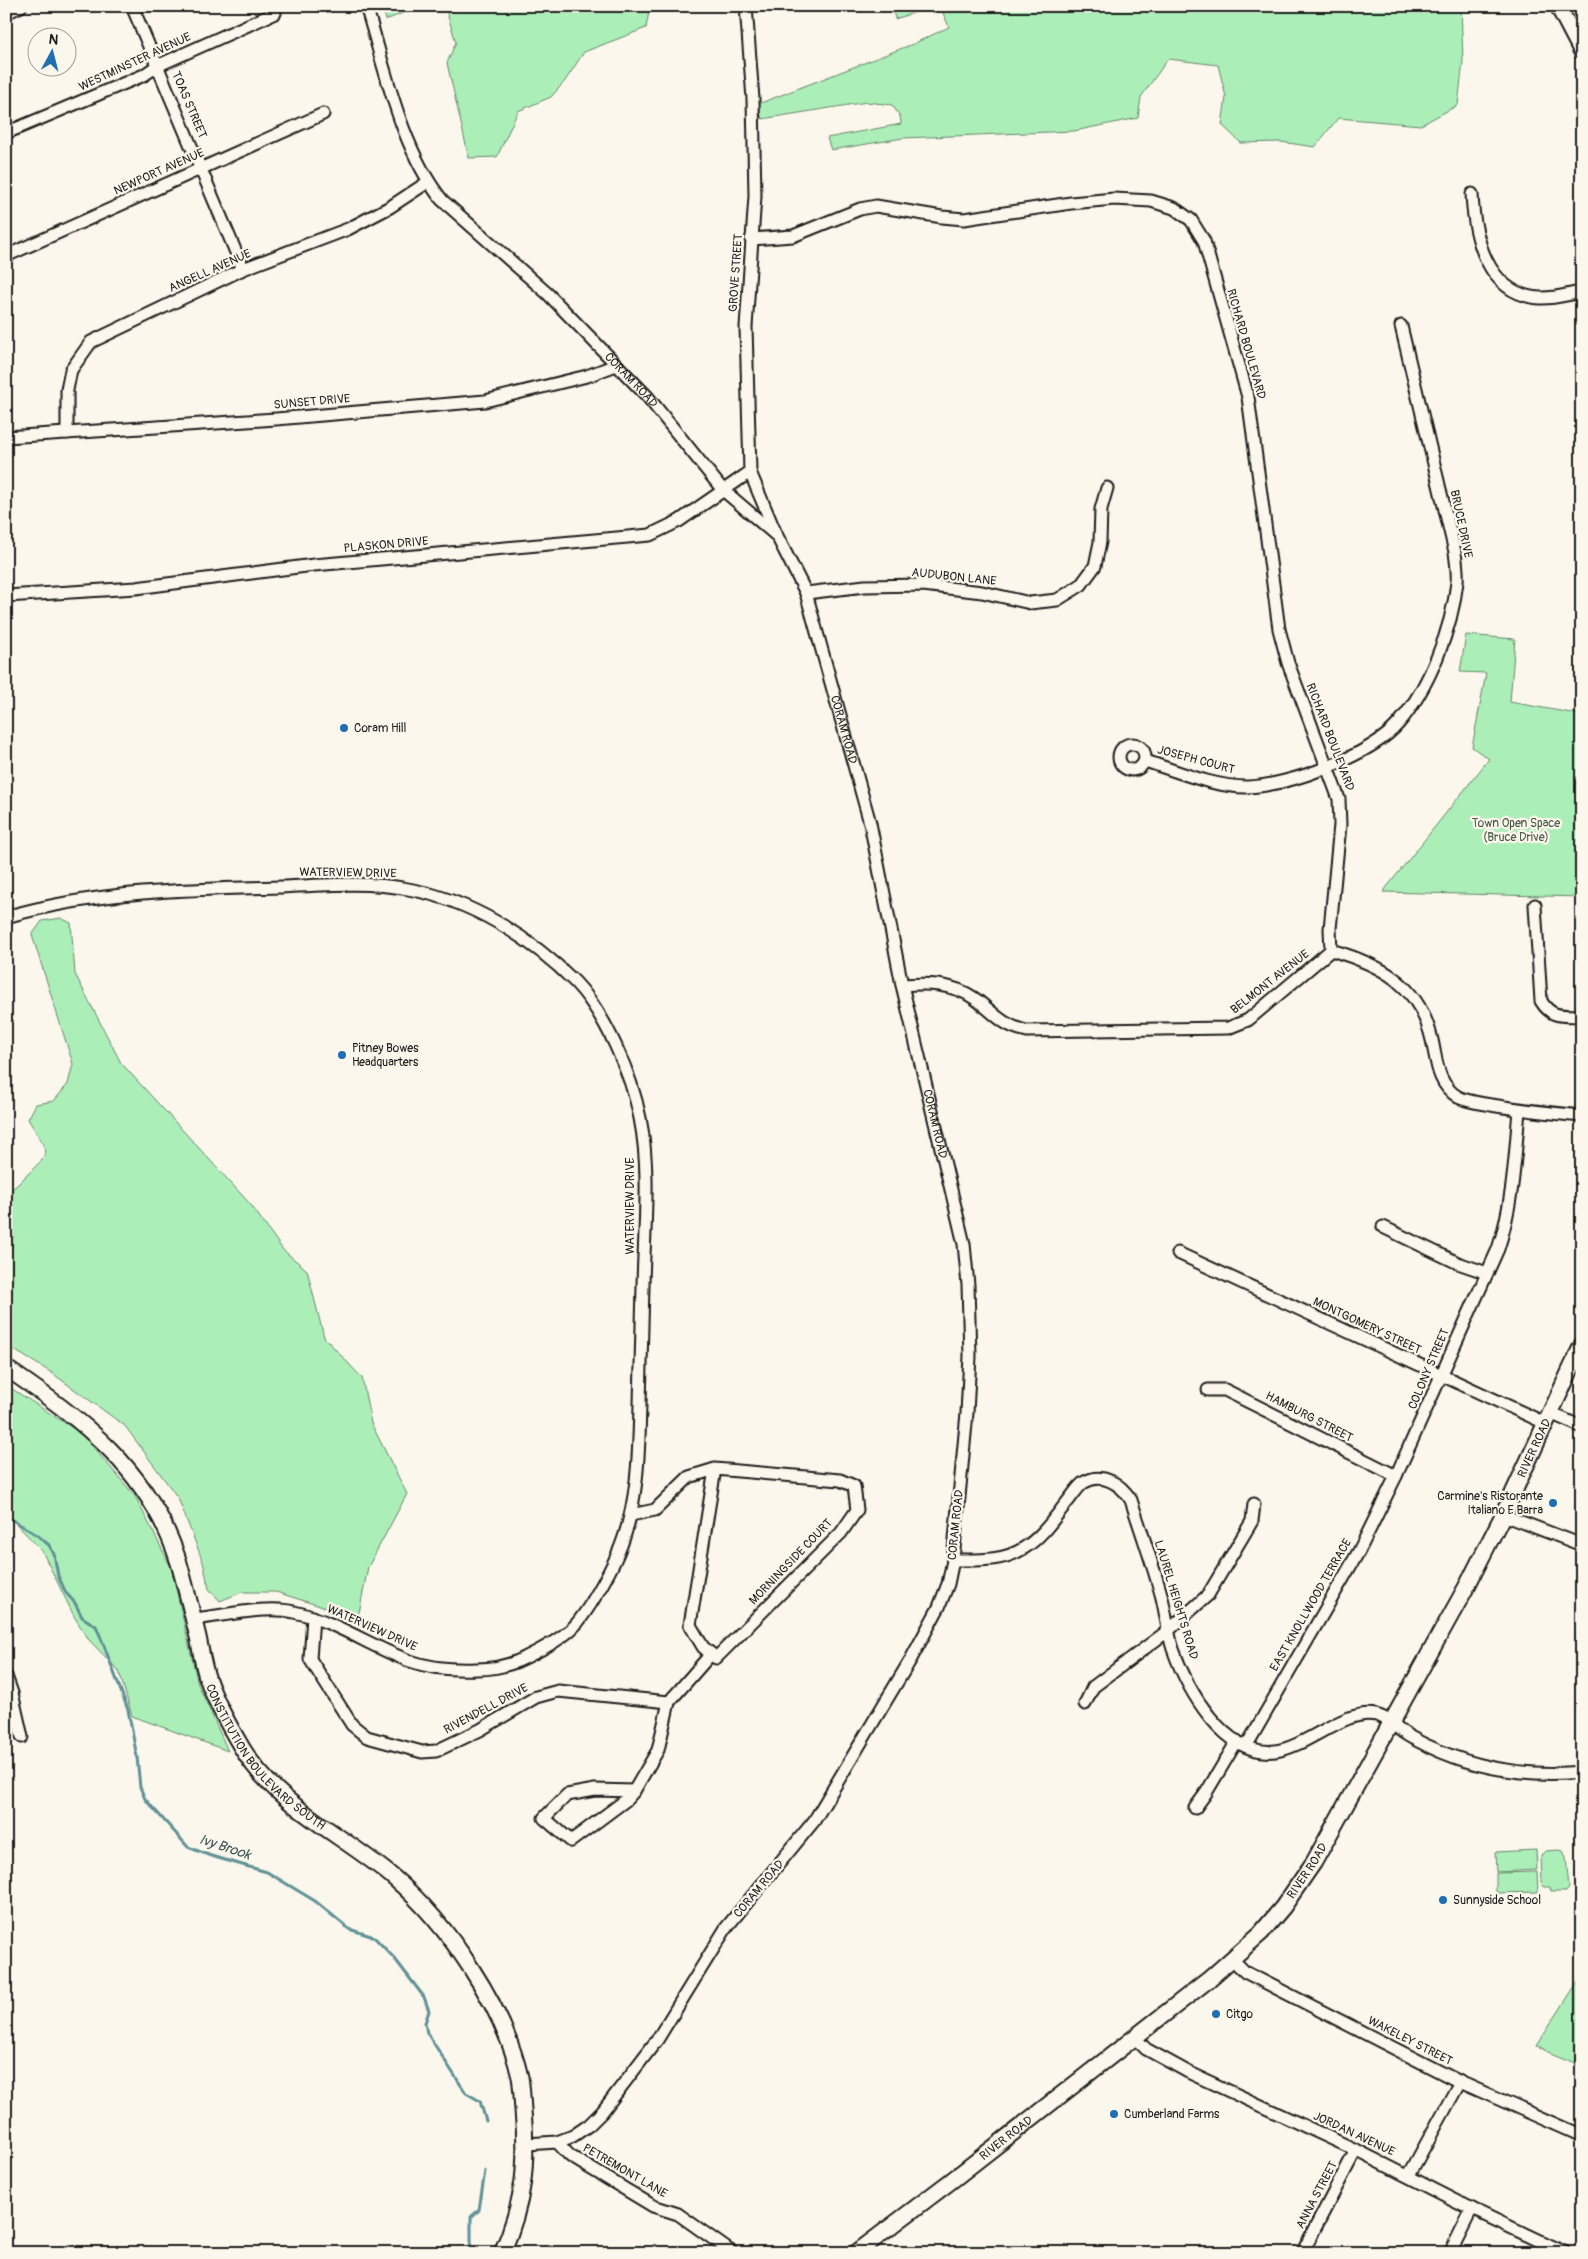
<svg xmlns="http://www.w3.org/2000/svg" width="1588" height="2259" font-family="Pangolin,sans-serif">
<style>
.green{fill:#aceeb8;stroke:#64856a}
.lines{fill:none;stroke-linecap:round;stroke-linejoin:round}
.stream{stroke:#5f9095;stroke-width:3}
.minor-casing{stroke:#1c1c1c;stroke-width:15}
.major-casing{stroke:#1c1c1c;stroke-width:19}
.minor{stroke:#fbf7ec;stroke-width:11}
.major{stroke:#fbf7ec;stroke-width:15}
.poi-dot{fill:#1f6fb2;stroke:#fbf7ec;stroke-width:2}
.labels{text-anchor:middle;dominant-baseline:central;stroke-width:4.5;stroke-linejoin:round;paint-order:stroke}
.street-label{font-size:12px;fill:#1c1c1c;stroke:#fbf7ec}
.poi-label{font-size:12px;fill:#1c1c1c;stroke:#fbf7ec;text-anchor:start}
.park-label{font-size:12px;fill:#475b4b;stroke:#fbf7ec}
.water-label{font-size:14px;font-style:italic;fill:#3e5659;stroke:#fbf7ec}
</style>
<rect width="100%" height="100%" fill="#fbf7ec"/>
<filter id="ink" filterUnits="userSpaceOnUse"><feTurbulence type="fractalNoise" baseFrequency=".02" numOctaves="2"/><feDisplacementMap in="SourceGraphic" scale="10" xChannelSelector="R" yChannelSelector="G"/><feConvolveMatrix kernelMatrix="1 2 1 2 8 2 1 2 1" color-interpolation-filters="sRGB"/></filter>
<g filter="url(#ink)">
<!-- green -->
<path class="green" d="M382 6H650L646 28 584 52 565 81 551 97 518 111 497 157 469 158 447 63 456 42 445 7 415 8 386 20Z
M892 6H935L895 19Z
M940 6H1461L1463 61 1458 105 1421 125 1338 118 1315 147 1281 142 1241 143 1222 125 1226 97 1218 65 1168 59 1141 97 1138 118 1074 131 903 138 831 150 827 138 901 124 900 116 892 105 867 102 762 119 758 104 913 44 949 27Z
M1466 635 1515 639 1510 702 1582 715V897L1383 892 1489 759 1472 747 1486 673 1460 672Z
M61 918 71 923 75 974 121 1063 251 1205 283 1250 307 1270 324 1337 362 1378 371 1423 407 1494 368 1567 358 1618 276 1592H242L220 1601 209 1589 203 1562 178 1498 125 1426 52 1373 6 1345V1193L16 1186 45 1157 44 1145 28 1119 36 1104 54 1101 68 1084 73 1064 32 935 42 921Z
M6 1385 82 1434 135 1496 171 1567 198 1684 228 1751 132 1716 119 1671 89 1640 75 1618 42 1551 6 1513Z
M1536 1850 1537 1870 1496 1872 1495 1852Z
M1560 1850 1563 1851 1566 1857 1569 1888 1566 1892H1551L1550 1887H1544L1542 1884 1541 1856 1545 1851Z
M1537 1872 1538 1892 1496 1893V1873Z
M1582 1975V2066L1536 2047Z"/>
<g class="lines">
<!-- stream -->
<path class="stream" d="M6 1516 37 1535 49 1545 54 1554 58 1576 66 1593 75 1603 82 1617 96 1626 103 1643 128 1710 137 1757 140 1787 145 1799 188 1847 211 1856 267 1872 315 1901 349 1929 374 1937 395 1959 424 1997 429 2011 425 2023 427 2033 466 2093 480 2101 486 2121
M468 2253 471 2242V2217L479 2210 485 2171"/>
<!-- minor casing -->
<g class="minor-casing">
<g id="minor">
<path d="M132 6 243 269"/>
<path id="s1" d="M366 6C385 68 401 149 442 200L548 294 647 396 722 489 777 536 806 593 870 823 902 985 964 1244 968 1285 970 1356 967 1413 953 1560 948 1584 939 1607 911 1659 814 1821 726 1928 657 2040 602 2112 589 2125 573 2136 557 2142 526 2144"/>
<path d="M746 6 753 99 755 196 746 327 750 472 776 534"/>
<path d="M6 13 21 6"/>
<path d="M6 133 144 75 157 66 275 13"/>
<path d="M1472 194C1474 237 1487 295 1540 298 1554 299 1568 294 1582 292"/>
<path d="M751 239 793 236 860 209 876 206 942 217 964 219 1071 203 1114 199 1151 201 1174 208 1191 220 1204 241 1248 397 1279 629 1288 663 1339 799 1340 825 1330 929 1331 950"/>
<path d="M6 256 323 114"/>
<path d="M67 433V390L71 370 91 342 243 269 348 229 390 207 428 182"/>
<path d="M6 437 276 419 485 401 587 376 616 365"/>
<path d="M806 593 865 586 923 585 982 592 1030 603 1057 600 1081 585 1095 566 1100 542 1101 509 1107 488"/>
<path d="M6 596 136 588 314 565 650 535 679 521 750 472"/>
<circle cx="1132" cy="757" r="13"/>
<path d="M1145 761C1177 771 1213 787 1247 787 1289 786 1371 755 1398 724 1429 688 1452 629 1457 582 1458 572 1456 561 1455 552L1401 326"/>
<path d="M1535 905 1541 1001C1552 1019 1563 1015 1582 1016"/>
<path d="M6 917C95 891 190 889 282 887 323 885 367 881 408 889 471 900 531 938 575 982 605 1013 632 1076 640 1118 651 1172 644 1231 643 1286 642 1325 641 1365 640 1404 639 1453 638 1507 618 1553 610 1572 584 1620 569 1631 556 1642 533 1654 518 1661 506 1666 490 1669 477 1669 455 1670 432 1669 410 1661 371 1647 336 1621 294 1612 266 1605 223 1616 194 1619"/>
<path d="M902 985C927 983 952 983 974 998 994 1012 1000 1025 1027 1031L1228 1028 1248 1020 1331 950C1382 965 1419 984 1432 1040 1437 1062 1437 1084 1458 1097 1468 1102 1481 1103 1491 1105 1521 1110 1551 1113 1582 1116"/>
<path d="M1383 1227 1458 1263 1487 1273"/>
<path d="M1178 1253 1545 1423"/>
<path d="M1208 1390H1225L1396 1476"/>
<path d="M1550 1413 1582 1427"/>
<path d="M631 1515 655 1510 689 1477 715 1469 840 1480 854 1486 857 1510 841 1533 716 1658 703 1647 690 1625 715 1469"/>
<path d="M1503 1515 1582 1545"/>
<path d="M953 1560C977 1560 1003 1562 1024 1548 1042 1537 1055 1517 1068 1501 1073 1495 1077 1488 1083 1483 1102 1471 1121 1484 1131 1500 1141 1531 1152 1562 1161 1594 1166 1612 1167 1631 1173 1649 1187 1689 1224 1757 1275 1751 1308 1747 1345 1708 1376 1715 1388 1718 1395 1726 1404 1733 1411 1738 1420 1742 1428 1746 1476 1769 1528 1777 1582 1772"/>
<path d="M313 1617 310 1659 352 1725 367 1737 422 1752 436 1751 480 1730 536 1697 558 1691 669 1702"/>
<path d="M6 1676 12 1693 22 1737"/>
<path d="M1085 1704 1093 1687 1169 1630 1208 1595 1252 1521 1254 1504"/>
<path d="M1247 1745 1359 1551 1396 1476 1498 1249C1513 1204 1515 1157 1519 1110"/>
<path d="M595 1790 634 1791 626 1800 571 1841 544 1818 567 1795Z"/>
<path d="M634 1791 658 1750 669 1702 711 1654"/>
<path d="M1195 1808 1206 1793 1237 1741"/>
<path d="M1233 1960 1245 1972 1460 2082 1582 2136"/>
<path d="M1134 2037 1146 2049 1188 2072 1356 2150 1472 2209 1565 2253"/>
<path d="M557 2142 570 2156 653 2206 678 2214 733 2253"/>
<path d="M1409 2175 1460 2082"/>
<path d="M1302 2253 1356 2150"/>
<path d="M1450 2253 1472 2209"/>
</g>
</g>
<!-- major casing -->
<g class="major-casing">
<g id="major">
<path d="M1558 6 1582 52"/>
<path id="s2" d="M6 1368C84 1421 150 1470 179 1563 186 1588 192 1613 198 1637 201 1651 203 1666 208 1680 216 1703 229 1726 242 1748 277 1807 343 1834 394 1878 448 1924 504 2007 520 2077 522 2088 522 2099 523 2110 528 2165 524 2202 502 2253"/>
<path id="s3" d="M856 2253 951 2181 1208 1980 1261 1933 1283 1907 1314 1862 1468 1584 1503 1515 1582 1345"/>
</g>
</g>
<!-- minor -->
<use href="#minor" class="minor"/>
<!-- major -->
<use href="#major" class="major"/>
</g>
</g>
<!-- markers -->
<g class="poi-dot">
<circle cx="344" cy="728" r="5"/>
<circle cx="342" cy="1055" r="5"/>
<circle cx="1553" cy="1503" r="5"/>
<circle cx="1443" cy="1900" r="5"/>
<circle cx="1216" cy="2014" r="5"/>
<circle cx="1114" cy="2114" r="5"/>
</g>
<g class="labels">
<!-- street labels -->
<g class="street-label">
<text transform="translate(135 62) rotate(-25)">WESTMINSTER AVENUE</text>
<text transform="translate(189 105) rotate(67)">TOAS STREET</text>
<text transform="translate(159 172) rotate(-24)">NEWPORT AVENUE</text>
<text transform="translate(210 271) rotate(-24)">ANGELL AVENUE</text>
<text transform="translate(736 273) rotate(-86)">GROVE STREET</text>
<text transform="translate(1246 344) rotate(74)">RICHARD BOULEVARD</text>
<text stroke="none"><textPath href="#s1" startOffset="471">CORAM ROAD</textPath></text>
<text transform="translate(312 402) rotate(-5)">SUNSET DRIVE</text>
<text transform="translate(1461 524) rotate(78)">BRUCE DRIVE</text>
<text transform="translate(386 545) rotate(-5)">PLASKON DRIVE</text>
<text transform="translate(954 577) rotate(6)">AUDUBON LANE</text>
<text stroke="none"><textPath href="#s1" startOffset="891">CORAM ROAD</textPath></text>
<text transform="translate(1330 737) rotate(69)">RICHARD BOULEVARD</text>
<text transform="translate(1196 760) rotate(15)">JOSEPH COURT</text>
<text transform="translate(348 873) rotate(1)">WATERVIEW DRIVE</text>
<text transform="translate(1270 982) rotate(-38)">BELMONT AVENUE</text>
<text stroke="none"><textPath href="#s1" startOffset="1296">CORAM ROAD</textPath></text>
<text transform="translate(630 1206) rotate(-90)">WATERVIEW DRIVE</text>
<text transform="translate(1367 1326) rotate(25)">MONTGOMERY STREET</text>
<text transform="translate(1429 1369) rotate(-67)">COLONY STREET</text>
<text transform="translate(1309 1417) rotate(27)">HAMBURG STREET</text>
<text stroke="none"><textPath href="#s3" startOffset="1074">RIVER ROAD</textPath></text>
<text transform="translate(956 1525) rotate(-84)">CORAM ROAD</text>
<text transform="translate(791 1562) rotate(-46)">MORNINGSIDE COURT</text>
<text transform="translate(1176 1600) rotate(73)">LAUREL HEIGHTS ROAD</text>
<text transform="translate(1311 1605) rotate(-60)">EAST KNOLLWOOD TERRACE</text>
<text transform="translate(372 1628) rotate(24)">WATERVIEW DRIVE</text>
<text transform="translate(486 1709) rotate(-28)">RIVENDELL DRIVE</text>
<text stroke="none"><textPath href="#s2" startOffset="485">CONSTITUTION BOULEVARD SOUTH</textPath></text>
<text stroke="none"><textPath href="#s3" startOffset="594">RIVER ROAD</textPath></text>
<text transform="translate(759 1889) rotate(-50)">CORAM ROAD</text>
<text transform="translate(1410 2041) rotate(27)">WAKELEY STREET</text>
<text transform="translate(1354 2134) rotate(25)">JORDAN AVENUE</text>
<text stroke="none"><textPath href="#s3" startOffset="189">RIVER ROAD</textPath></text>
<text transform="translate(625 2171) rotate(30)">PETREMONT LANE</text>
<text transform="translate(1317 2195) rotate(-62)">ANNA STREET</text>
</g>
<!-- poi labels -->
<g class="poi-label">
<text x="354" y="728">Coram Hill</text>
<text x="352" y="1048">Pitney Bowes<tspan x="352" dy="14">Headquarters</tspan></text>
<text x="1543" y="1496" text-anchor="end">Carmine's Ristorante<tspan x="1543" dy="14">Italiano E Barra</tspan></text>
<text x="1453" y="1900">Sunnyside School</text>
<text x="1226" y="2014">Citgo</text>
<text x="1124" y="2114">Cumberland Farms</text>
</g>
<!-- park labels -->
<g class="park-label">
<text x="1516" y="823">Town Open Space<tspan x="1516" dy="14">(Bruce Drive)</tspan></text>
</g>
<!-- water labels -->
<g class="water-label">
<text transform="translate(225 1847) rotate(18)">Ivy Brook</text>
</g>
</g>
<!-- margin -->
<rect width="1588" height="2259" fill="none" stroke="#fbf7ec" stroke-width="25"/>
<rect x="12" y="12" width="1563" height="2234" fill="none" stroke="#1c1c1c" stroke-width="2" filter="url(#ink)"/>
<!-- north arrow -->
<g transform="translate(52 52) rotate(7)"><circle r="24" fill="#fbf7ec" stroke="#a29f99"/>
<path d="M0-4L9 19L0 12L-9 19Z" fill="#1f6fb2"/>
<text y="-8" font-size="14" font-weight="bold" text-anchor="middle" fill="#1c1c1c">N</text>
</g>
</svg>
